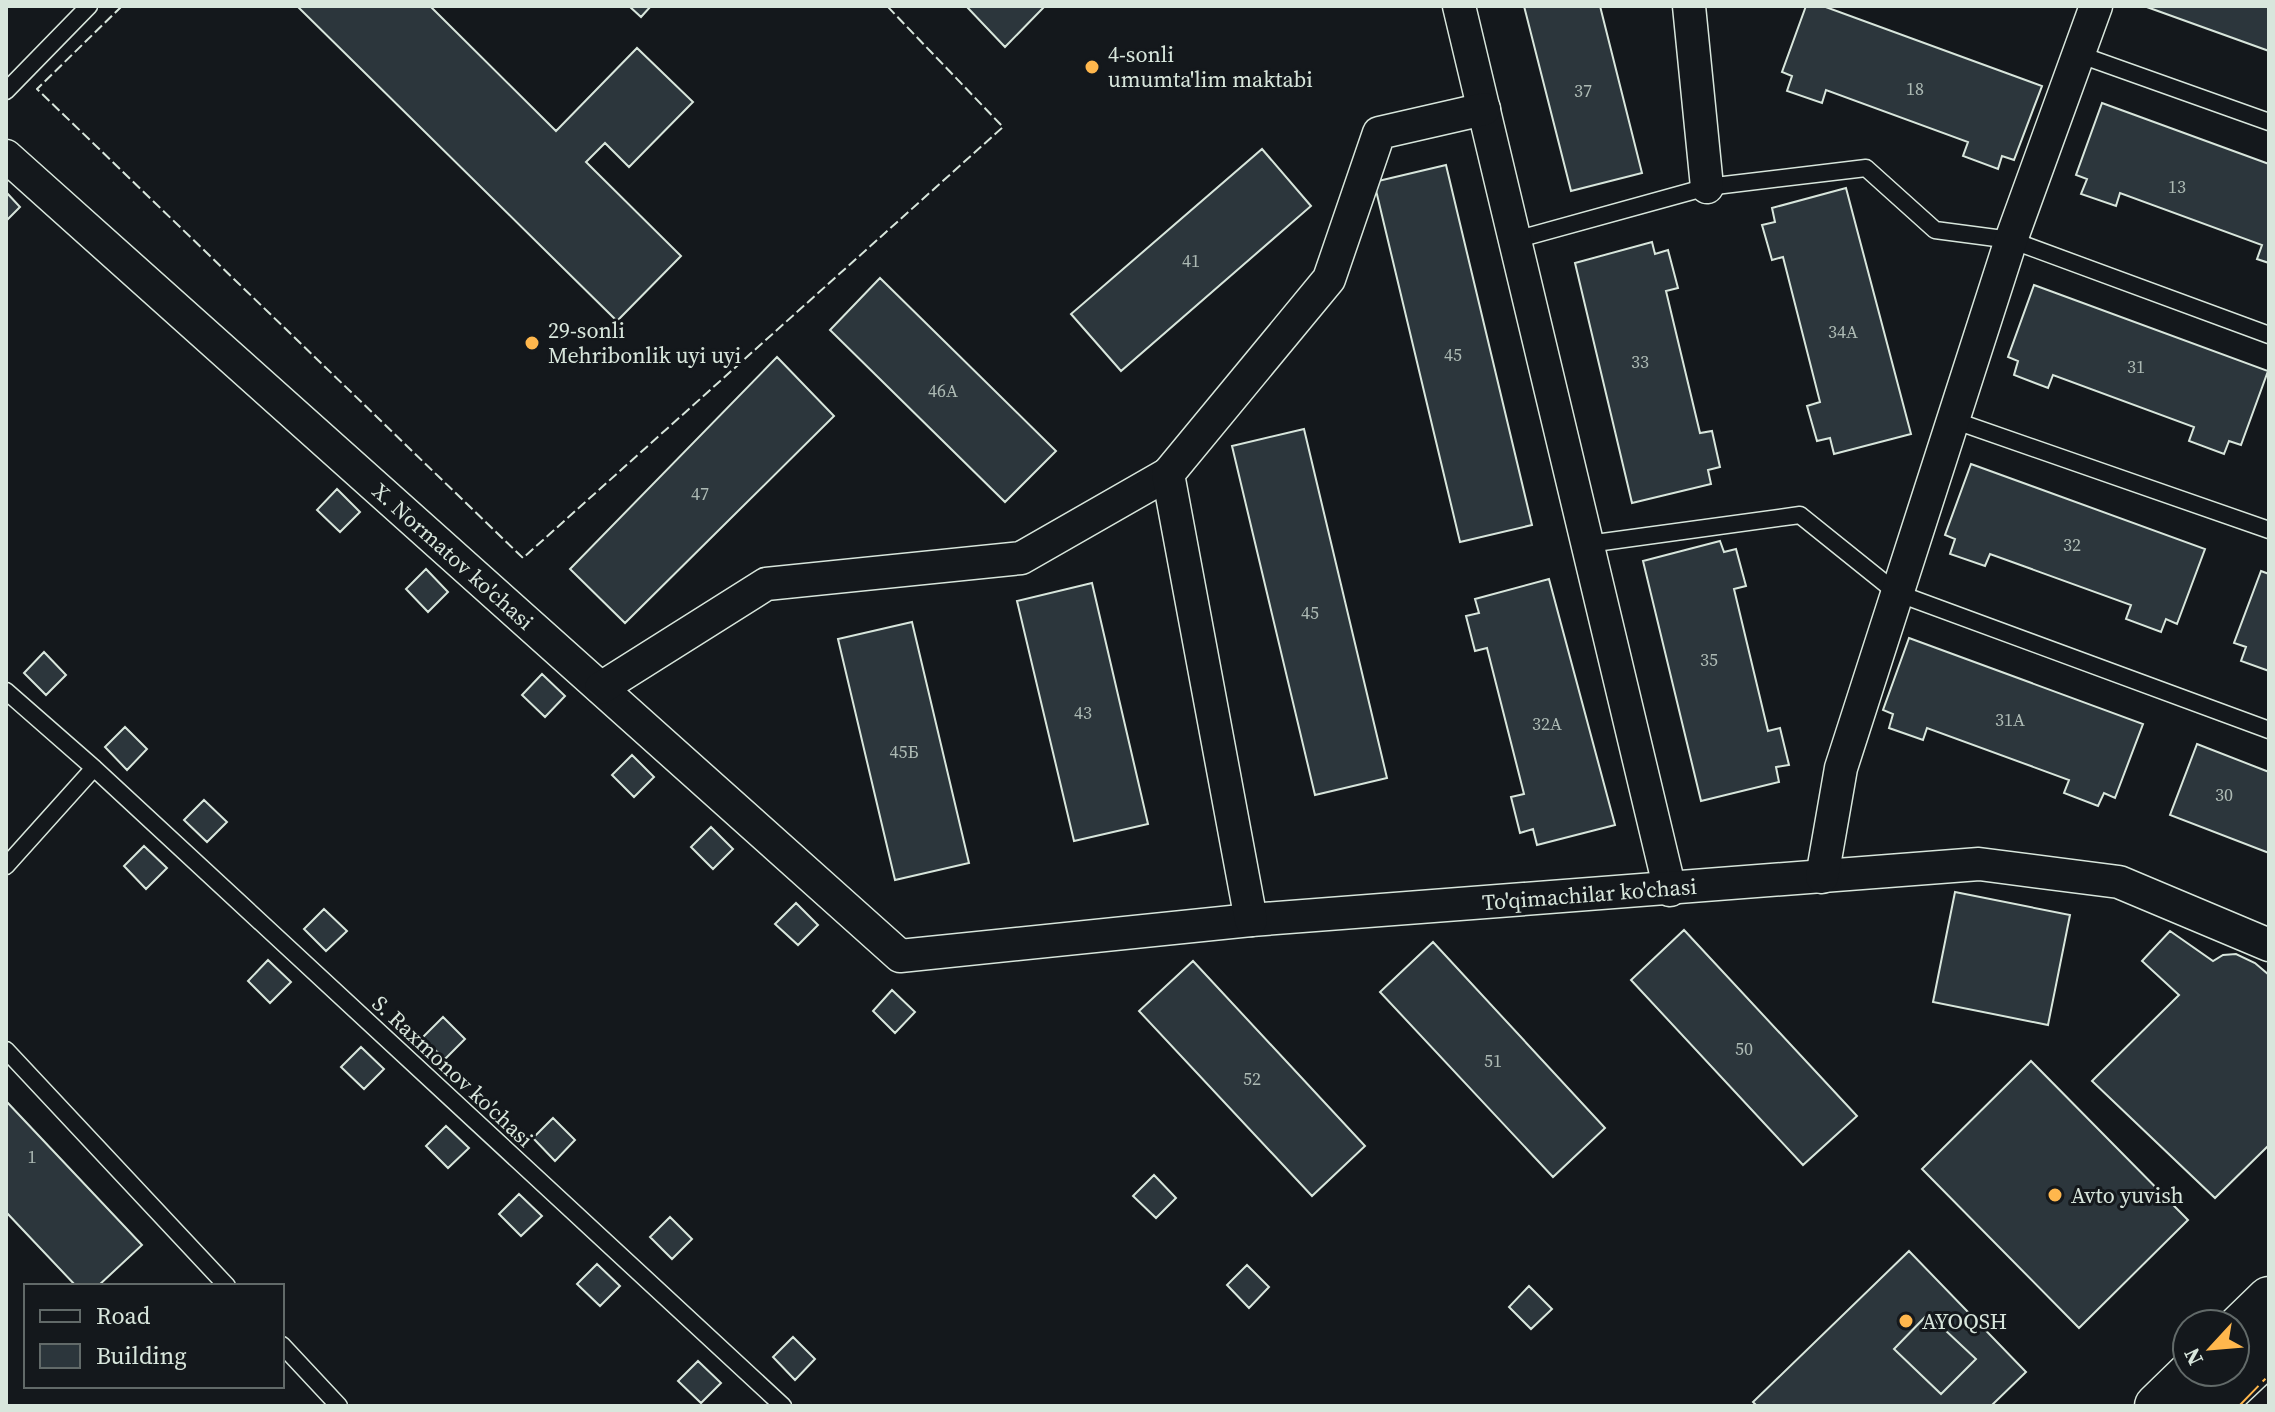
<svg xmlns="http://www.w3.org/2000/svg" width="2275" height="1412" font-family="'Source Serif 4',serif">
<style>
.building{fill:#2c363c;stroke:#d8e6dc;stroke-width:2}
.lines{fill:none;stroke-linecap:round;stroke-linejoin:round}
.service-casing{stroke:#d8e6dc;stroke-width:19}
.minor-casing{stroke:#d8e6dc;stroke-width:35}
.secondary-casing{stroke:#d8e6dc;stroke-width:47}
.service{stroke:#14181c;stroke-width:16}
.minor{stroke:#14181c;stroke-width:32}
.secondary{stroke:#14181c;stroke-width:44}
.fence{stroke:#d8e6dc;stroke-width:2;stroke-dasharray:10 4;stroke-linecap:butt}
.power{stroke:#ffb74d;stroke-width:2;stroke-dasharray:28 6 4 6;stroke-linecap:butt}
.poi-dot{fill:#ffb74d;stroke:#14181c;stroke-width:3}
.labels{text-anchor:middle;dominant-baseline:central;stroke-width:6;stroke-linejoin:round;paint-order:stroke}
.number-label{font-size:18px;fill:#adbab4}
.poi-label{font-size:22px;fill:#d8e6dc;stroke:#14181c;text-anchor:start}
.street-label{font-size:22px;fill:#d8e6dc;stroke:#14181c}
</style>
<rect width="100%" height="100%" fill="#14181c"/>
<!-- building -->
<path class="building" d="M297 6H430L556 131 637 48 693 102 629 167 605 143 586 162 681 256 617 321Z
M629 6H651L641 17Z
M966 6H1045L1005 47Z
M1524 6H1600L1642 173 1571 191Z
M1806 6H1823L2042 86 2014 160 2002 156 1998 169 1963 156 1968 142 1826 90 1822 103 1787 91 1792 76 1782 72Z
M2144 6H2269V51Z
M2102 103 2269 164V263L2257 259 2262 245 2120 193 2116 206 2081 194 2087 179 2076 175Z
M1262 149 1311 206 1121 371 1071 314Z
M1446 165 1532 525 1460 542 1374 182Z
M1846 188 1911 434 1834 454 1830 438 1817 441 1807 406 1820 402 1783 257 1772 260 1762 225 1775 222 1772 208Z
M6 192 20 207 6 221Z
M1652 242 1655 254 1668 250 1678 288 1666 291 1700 433 1712 431 1720 467 1708 470 1711 484 1632 503 1575 263Z
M880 278 1056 451 1005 502 830 330Z
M2034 285 2268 371 2241 445 2229 441 2224 454 2189 441 2194 427 2053 375 2048 388 2014 375 2018 361 2008 357Z
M777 357 834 416 625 623 570 569Z
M1304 429 1387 778 1315 795 1232 446Z
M1971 464 2205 549 2177 624 2166 619 2161 632 2126 619 2131 605 1990 554 1985 566 1950 554 1955 539 1945 535Z
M337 489 360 512 340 532 317 510Z
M1720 541 1724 552 1736 549 1746 586 1734 589 1768 731 1780 728 1789 765 1776 767 1779 782 1701 801 1643 561Z
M426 569 448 592 428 612 406 589Z
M2261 571 2269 574V671L2241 661 2246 647 2234 643Z
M1549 579 1615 825 1537 845 1533 829 1520 833 1511 797 1524 794 1487 648 1475 651 1466 616 1479 613 1475 599Z
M1092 583 1148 824 1074 841 1017 601Z
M912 622 969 863 895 880 838 639Z
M1909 638 2143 724 2115 798 2104 793 2098 806 2064 793 2069 780 1927 728 1923 740 1889 728 1893 714 1883 710Z
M44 652 66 675 46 695 24 673Z
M542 674 565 696 545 717 522 695Z
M125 727 147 749 127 770 105 747Z
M2197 744 2269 772V853L2170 815Z
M632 755 654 777 634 797 612 775Z
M204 800 227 822 207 842 184 820Z
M711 827 733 849 713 869 691 847Z
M144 846 167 868 146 889 124 866Z
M1955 892 2070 915 2048 1025 1933 1002Z
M796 903 818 925 798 945 775 924Z
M324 909 347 931 326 951 304 929Z
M1684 930 1857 1116 1803 1165 1631 980Z
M2170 931 2213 961 2223 955 2236 954 2255 963 2269 975V1145L2215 1198 2092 1081 2179 995 2142 961Z
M1433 942 1605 1128 1553 1177 1380 992Z
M268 960 291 982 270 1003 248 981Z
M1193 961 1365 1146 1312 1196 1139 1011Z
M892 990 915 1012 895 1033 873 1011Z
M443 1017 465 1039 445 1059 422 1038Z
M361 1047 384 1069 364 1089 341 1067Z
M2031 1061 2188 1220 2079 1328 1922 1169Z
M6 1101 142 1245 98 1286H76L6 1212Z
M553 1118 575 1140 555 1161 533 1138Z
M446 1126 469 1148 448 1168 426 1146Z
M1154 1175 1176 1198 1156 1218 1133 1196Z
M519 1194 542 1216 521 1236 499 1214Z
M670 1217 692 1239 672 1259 650 1237Z
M1909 1251 2026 1372 1991 1406H1757L1753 1402Z
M597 1264 620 1286 600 1306 577 1284Z
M1247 1265 1269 1287 1249 1308 1227 1285Z
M1529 1286 1552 1309 1531 1329 1509 1307Z
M1928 1314 1976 1359 1941 1394 1894 1349Z
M793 1337 815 1359 795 1380 773 1357Z
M698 1361 721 1383 701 1403 678 1381Z"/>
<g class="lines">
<!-- service casing -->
<g class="service-casing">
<path id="service" d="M2078 54 2269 122
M6 91 89 6
M1515 240 1707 187 1866 168 1935 230 2011 240 2269 335
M1953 420 2269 530
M1588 544 1800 515 1897 593 2269 730
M6 691 94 768 783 1406
M6 866 94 768
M6 1050 227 1286
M282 1345 339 1406"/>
</g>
<!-- minor casing -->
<g class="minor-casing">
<g id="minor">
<path d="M1459 6 1670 890"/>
<path d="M1689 6 1707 187"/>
<path id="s1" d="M6 156 900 956 1251 920 1979 864 2119 882 2269 945"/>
<path d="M601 688 766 584 1021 558 1168 474"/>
<path d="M1822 877 1841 768 2011 240 2096 6"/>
<path d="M1251 920 1168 474 1329 279 1379 133 1484 109"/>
</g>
</g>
<!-- secondary casing -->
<g class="secondary-casing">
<path id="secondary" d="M2235 1332 2269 1299
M2157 1406 2192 1372
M2211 1406 2269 1351"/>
</g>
<!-- service -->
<use href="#service" class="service"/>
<!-- minor -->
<use href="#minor" class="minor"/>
<!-- secondary -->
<use href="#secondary" class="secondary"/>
<!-- fence -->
<path class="fence" d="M122 6 37 89 523 558 1003 127 887 6"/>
<!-- power -->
<path class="power" d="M2239 1406 2269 1375"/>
</g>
<!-- markers -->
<g class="poi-dot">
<circle cx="1092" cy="67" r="8"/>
<circle cx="532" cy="343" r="8"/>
<circle cx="2055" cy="1195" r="8"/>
<circle cx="1906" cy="1321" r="8"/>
</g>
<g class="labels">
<!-- number labels -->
<g class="number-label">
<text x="1915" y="88">18</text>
<text x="1583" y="90">37</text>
<text x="2177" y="186">13</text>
<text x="1191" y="260">41</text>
<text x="1843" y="331">34А</text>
<text x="1453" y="354">45</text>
<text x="1640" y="361">33</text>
<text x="2136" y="366">31</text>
<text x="943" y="390">46А</text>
<text x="700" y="493">47</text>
<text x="2072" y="544">32</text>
<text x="1310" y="612">45</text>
<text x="1709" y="659">35</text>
<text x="1083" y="712">43</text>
<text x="2010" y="719">31А</text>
<text x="1547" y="723">32А</text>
<text x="904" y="751">45Б</text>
<text x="2224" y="794">30</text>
<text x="1744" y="1048">50</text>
<text x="1493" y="1060">51</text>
<text x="1252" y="1078">52</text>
<text x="32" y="1156">1</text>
</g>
<!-- poi labels -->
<g class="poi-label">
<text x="1108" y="54">4-sonli<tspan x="1108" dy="25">umumta'lim maktabi</tspan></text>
<text x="548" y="330">29-sonli<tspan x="548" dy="25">Mehribonlik uyi uyi</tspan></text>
<text x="2071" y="1195">Avto yuvish</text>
<text x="1922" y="1321">AYOQSH</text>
</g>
<!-- street labels -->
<g class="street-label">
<text stroke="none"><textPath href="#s1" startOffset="600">X. Normatov ko'chasi</textPath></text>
<text stroke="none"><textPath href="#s1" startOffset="1892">To'qimachilar ko'chasi</textPath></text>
<text transform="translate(453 1071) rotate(43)">S. Raxmonov ko'chasi</text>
</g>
</g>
<!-- border -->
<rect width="2275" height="1412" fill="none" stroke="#d8e6dc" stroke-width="16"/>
<!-- legend -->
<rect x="24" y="1284" width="260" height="104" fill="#14181c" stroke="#626a69" stroke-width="2"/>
<rect x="40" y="1310" width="40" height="12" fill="#14181c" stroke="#626a69" stroke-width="2"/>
<text x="96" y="1324" font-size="24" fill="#d8e6dc">Road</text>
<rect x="40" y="1344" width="40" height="24" fill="#2c363c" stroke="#626a69" stroke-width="2"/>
<text x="96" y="1364" font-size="24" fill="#d8e6dc">Building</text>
<!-- north arrow -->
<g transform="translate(2211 1348) rotate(244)"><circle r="38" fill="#14181c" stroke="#626a69" stroke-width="2"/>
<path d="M0-6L14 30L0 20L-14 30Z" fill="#ffb74d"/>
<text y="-12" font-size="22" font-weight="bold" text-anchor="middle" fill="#d8e6dc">N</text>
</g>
</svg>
